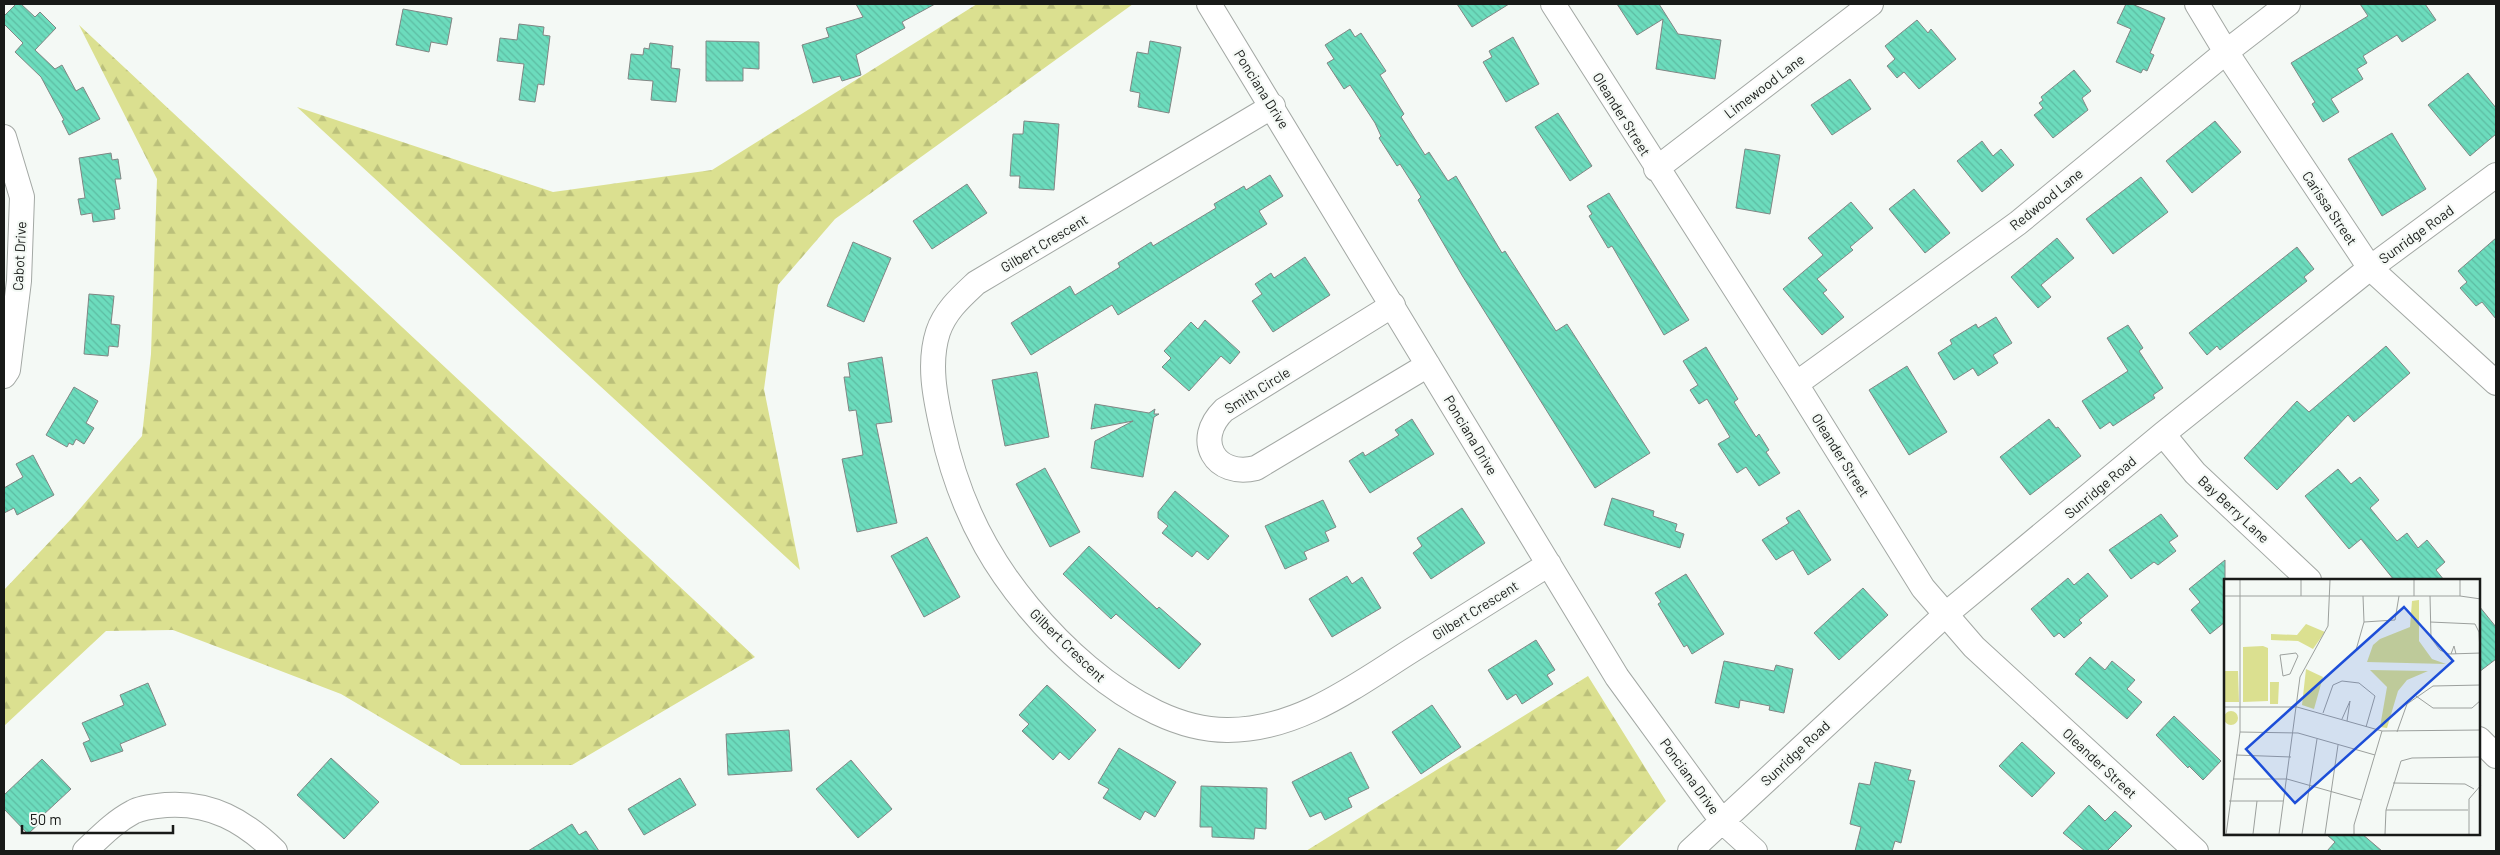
<svg xmlns="http://www.w3.org/2000/svg" width="2500" height="855" font-family="Barlow,sans-serif">
<style>
.forest{fill:url(#forest-firs)}
.building{fill:url(#building-back-hatch);stroke:#818684}
.lines{fill:none;stroke-linecap:round;stroke-linejoin:round}
.minor-casing{stroke:#a3a8a4;stroke-width:26}
.minor{stroke:#fff;stroke-width:24}
.labels{text-anchor:middle;dominant-baseline:central;stroke-width:4.5;stroke-linejoin:round;paint-order:stroke}
.street-label{font-size:14px;fill:#181a18;stroke:#f4f9f5}
.inset-road{fill:none;stroke:#9ca09d;stroke-width:1}
.view{fill:#1d4ed8;fill-opacity:0.15;stroke:#1d4ed8;stroke-width:2.5}
.inset-edge{fill:none;stroke:#181a18;stroke-width:2.5}
</style>
<defs>
<pattern id="forest-firs" width="22" height="20" patternUnits="userSpaceOnUse" patternTransform="scale(1.25)"><rect width="22" height="20" fill="#dbe090"/><path d="M5 1l3.5 6h-7zM16 11l3.5 6h-7z" fill="#bbc07b"/></pattern>
<pattern id="building-back-hatch" width="6" height="6" patternUnits="userSpaceOnUse" patternTransform="scale(1.25)"><rect width="6" height="6" fill="#6cdcbd"/><path d="M-1 5l2 2M0 0l6 6M5-1l2 2" fill="none" stroke="#5dbca2"/></pattern>
</defs>
<rect width="100%" height="100%" fill="#f4f9f5"/>
<!-- forest -->
<path class="forest" d="M977 4H1133L835 219 778 285 764 389 800 570 297 107 553 192 712 170Z
M79 25 755 657 572 765H461L341 694 173 630 106 631 4 726V590L72 518 142 436 151 354 157 179Z
M1588 676 1666 801 1615 851H1306Z"/>
<!-- building -->
<path class="building" d="M16 4H21L35 17 40 12 56 28 35 50 55 69 62 65 76 91 83 87 100 119 69 135 62 121 64 120 41 77 15 52 23 43 4 24V16Z
M856 4H935L902 22 905 28 856 55 861 75 842 81 840 76 813 83 802 45 829 37 826 28 863 17Z
M1457 4H1509L1472 27Z
M1617 4H1659L1678 34 1721 40 1715 79 1656 69 1663 19 1637 35Z
M2126 4H2132L2165 18 2150 53 2154 55 2147 71 2143 69 2141 73 2116 62 2131 29 2117 23Z
M2360 4H2425L2436 20 2402 42 2397 35 2363 56 2367 63 2357 69 2363 79 2331 99 2339 112 2323 122 2312 104 2315 102 2291 63 2368 16Z
M403 9 452 18 447 45 431 42 429 52 396 45Z
M1917 20 1928 33 1931 29 1956 59 1919 89 1904 72 1897 78 1887 66 1895 59 1885 46Z
M519 24 544 27 543 35 550 36 544 85 538 84 535 102 519 100 524 64 497 61 500 38 517 40Z
M1350 29 1355 37 1361 33 1386 71 1380 75 1404 114 1401 117 1425 155 1429 152 1448 181 1456 176 1502 253 1505 251 1556 331 1567 324 1650 453 1595 488 1463 277 1418 200 1421 197 1400 164 1397 166 1379 138 1381 136 1375 123 1350 85 1344 89 1327 63 1334 59 1325 45Z
M1513 37 1539 84 1506 102 1483 62 1492 57 1489 51Z
M706 41 759 42V69L743 68V81H706Z
M1150 41 1181 47 1169 113 1138 107 1140 93 1130 91 1137 52 1148 54Z
M650 43 673 46 671 68 680 69 676 102 651 100 653 81 628 79 631 54 643 55 644 48 649 49Z
M2074 70 2091 91 2082 98 2088 110 2053 138 2034 115 2043 108 2039 103 2043 100 2041 97Z
M2468 73 2496 108V134L2470 156 2428 105Z
M1850 79 1871 109 1832 135 1811 105Z
M1558 113 1592 166 1570 181 1535 127Z
M1024 121 1059 124 1054 190 1019 188 1020 176H1010L1013 134H1023Z
M2215 121 2241 152 2192 193 2166 161Z
M2392 133 2426 189 2382 216 2348 159Z
M1982 141 1993 156 2001 149 2014 165 1982 192 1957 161Z
M1745 149 1780 155 1770 214 1736 208Z
M111 153 112 160 118 159 121 179H115L120 209 114 210 115 219 93 222 92 213 81 215 78 199 85 198 79 158Z
M1270 175 1283 196 1259 211 1267 224 1118 315 1112 305 1031 355 1011 323 1070 286 1075 295 1120 267 1118 263 1151 242 1153 246 1216 208 1214 204 1244 186 1246 190Z
M2141 177 2168 212 2113 254 2086 219Z
M967 184 987 213 932 249 913 221Z
M1914 189 1950 233 1925 253 1889 209Z
M1609 193 1689 320 1664 335 1612 246 1608 248 1589 216 1592 214 1587 206Z
M1851 202 1873 228 1850 247 1853 250 1817 279 1827 290 1823 293 1844 317 1822 335 1783 289 1823 255 1808 238Z
M2057 238 2074 258 2041 285 2051 297 2038 308 2011 277Z
M2496 238V319L2482 302 2476 306 2460 288 2467 282 2458 271Z
M853 242 891 258 864 322 827 306Z
M2297 247 2314 269 2304 277 2307 281 2220 350 2217 346 2207 355 2189 333Z
M1305 257 1330 295 1273 332 1252 301 1262 294 1255 284 1271 273 1274 278Z
M89 294 114 296 111 324 120 325 118 347 109 346 108 356 84 354Z
M1996 317 2012 343 1993 355 1998 363 1978 376 1973 368 1954 380 1938 353 1952 344 1950 340 1976 324 1978 328Z
M1205 320 1240 352 1230 364 1221 356 1189 391 1162 367 1171 358 1164 351 1191 322 1198 329Z
M2128 325 2143 348 2139 351 2163 388 2153 395 2155 398 2113 426 2110 422 2100 429 2082 401 2128 371 2107 338Z
M2386 346 2410 373 2354 422 2348 415 2277 490 2244 458 2297 401 2309 412Z
M1706 347 1738 399 1734 402 1756 437 1759 434 1769 450 1766 452 1780 473 1759 486 1746 467 1737 473 1718 444 1730 437 1707 399 1699 404 1690 390 1698 385 1683 361Z
M882 357 892 422 876 424 897 523 857 532 842 459 863 455 856 410 849 411 844 377H850L848 363Z
M1907 366 1947 432 1909 455 1869 390Z
M1037 372 1049 437 1005 446 992 380Z
M74 387 98 401 86 423 94 428 84 444 76 439 73 445 69 443 67 447 46 435Z
M1095 404 1149 413 1155 409 1154 414H1159L1154 417 1143 477 1091 468 1095 441 1133 421 1091 429Z
M1412 419 1434 454 1370 493 1349 461 1363 452 1365 456 1399 435 1395 430Z
M2049 419 2056 428 2058 427 2081 456 2030 495 2000 457Z
M33 455 54 495 17 515 14 508 4 513V488L23 477 16 464Z
M1045 468 1080 532 1050 547 1016 484Z
M2338 469 2351 484 2360 477 2379 500 2370 508 2397 541 2407 533 2418 548 2427 540 2445 562 2436 570 2444 580H2394L2361 539 2349 549 2305 496Z
M1175 491 1229 536 1208 560 1197 551 1192 557 1162 533 1168 526 1158 518V512Z
M1612 498 1654 511 1653 516 1677 524 1675 531 1684 534 1680 548 1604 525Z
M1323 500 1336 527 1325 532 1329 541 1304 552 1307 559 1285 569 1265 526Z
M1462 508 1485 543 1431 579 1413 553 1422 546 1417 538Z
M1799 510 1831 560 1808 575 1793 550 1776 560 1762 540 1789 523 1786 518Z
M2161 514 2178 536 2169 542 2176 551 2158 565 2154 562 2131 579 2109 550Z
M927 537 960 597 924 617 891 556Z
M1089 546 1157 609 1159 607 1201 644 1179 669 1116 614 1111 619 1063 574Z
M2225 560V622L2210 634 2191 610 2200 602 2189 589Z
M2088 573 2108 596 2079 620 2082 623 2064 638 2059 633 2054 637 2031 609 2068 578 2074 585Z
M1686 574 1724 634 1692 654 1687 645 1684 647 1658 604 1661 602 1655 593Z
M1347 576 1352 584 1362 577 1381 608 1332 637 1309 599Z
M1863 588 1888 615 1839 660 1814 633Z
M2479 606 2496 627V659L2479 672Z
M1536 640 1555 670 1547 675 1553 684 1522 704 1516 694 1507 700 1488 670Z
M2090 657 2105 670 2112 661 2135 680 2127 689 2142 702 2127 719 2075 674Z
M1724 661 1774 671 1776 665 1793 669 1784 713 1769 710 1770 706 1740 700 1739 708 1715 703Z
M148 683 166 725 120 744 123 751 91 762 83 743 90 740 82 723 124 705 120 695Z
M1047 685 1096 730 1069 760 1060 752 1053 760 1022 731 1029 724 1019 715Z
M1432 705 1461 747 1421 774 1392 732Z
M2174 716 2221 761 2203 780 2189 766 2188 768 2156 735Z
M789 730 792 771 728 775 726 734Z
M2022 742 2055 773 2032 797 1999 766Z
M1119 748 1176 782 1155 817 1145 811 1140 820 1103 798 1109 789 1098 783Z
M1351 752 1369 788 1348 798 1352 807 1325 820 1321 812 1310 817 1292 782Z
M331 758 379 802 344 839 297 795Z
M42 759 71 789 42 816 45 818 28 834 4 809V795Z
M851 760 892 809 858 838 816 789Z
M1875 762 1911 770 1908 780 1915 781 1901 843 1895 841 1892 851H1855L1861 827 1850 824 1859 783 1870 785Z
M680 778 696 805 644 835 628 809Z
M1201 786 1267 788 1266 829 1255 828 1254 839 1212 837V827H1200Z
M2089 805 2105 821 2115 811 2132 826 2107 851H2085L2063 833Z
M572 824 579 835 586 831 599 851H528Z
M2326 834H2362L2382 851H2327L2335 842Z"/>
<g class="lines">
<!-- minor casing -->
<g class="minor-casing">
<path id="minor" d="M1209 4 1617 677 1722 821 1755 851
M1553 4 1796 384 1923 588 1974 647 2196 851
M2197 4 2226 52 2370 268 2496 383
M1273 106 976 283C961 297 945 311 938 332 928 363 935 397 942 428 951 469 965 509 986 546 1029 623 1134 731 1228 730 1300 730 1359 683 1417 647 1461 619 1505 592 1549 564
M4 137 22 197 19 281 8 370 4 376
M1656 169 1871 4
M1393 305 1224 410C1193 440 1215 478 1256 468L1428 365
M1796 384 2018 223 2226 52 2288 4
M2163 434 2195 473 2309 580
M2479 739 2496 756
M85 851C100 837 114 822 133 812 142 807 156 806 166 805 211 802 244 821 275 851
M1690 851 1946 614 2163 434 2370 268 2496 175"/>
</g>
<!-- minor -->
<use href="#minor" class="minor"/>
</g>
<g class="labels">
<!-- street labels -->
<g class="street-label">
<text transform="translate(1764 86) rotate(-37)">Limewood Lane</text>
<text transform="translate(1262 89) rotate(58)">Ponciana Drive</text>
<text transform="translate(1622 114) rotate(58)">Oleander Street</text>
<text transform="translate(2046 199) rotate(-39)">Redwood Lane</text>
<text transform="translate(2330 208) rotate(56)">Carissa Street</text>
<text transform="translate(2416 234) rotate(-36)">Sunridge Road</text>
<text transform="translate(1044 243) rotate(-31)">Gilbert Crescent</text>
<text transform="translate(19 256) rotate(-87)">Cabot Drive</text>
<text transform="translate(1257 390) rotate(-32)">Smith Circle</text>
<text transform="translate(1471 435) rotate(59)">Ponciana Drive</text>
<text transform="translate(1841 455) rotate(58)">Oleander Street</text>
<text transform="translate(2100 487) rotate(-40)">Sunridge Road</text>
<text transform="translate(2234 509) rotate(43)">Bay Berry Lane</text>
<text transform="translate(1475 610) rotate(-32)">Gilbert Crescent</text>
<text transform="translate(1068 645) rotate(44)">Gilbert Crescent</text>
<text transform="translate(1795 753) rotate(-43)">Sunridge Road</text>
<text transform="translate(2100 763) rotate(43)">Oleander Street</text>
<text transform="translate(1690 776) rotate(54)">Ponciana Drive</text>
</g>
</g>
<!-- overview -->
<g transform="translate(2224 579)">
<rect width="256" height="256" fill="#f4f9f5"/>
<path d="M195 21V62L208 80 222 85 143 83 149 66 156 60 186 48 188 22ZM82 45 101 53 89 70 74 62 47 61V55L73 56ZM39 67 44 69V122L19 123V68ZM82 90 99 98 90 130 78 126ZM146 91 204 92 183 101 174 112 163 149 156 148 163 108ZM0 92H14L15 123H0ZM46 103H55L54 125H46ZM0 139a7 7 0 1 1 14 0a7 7 0 1 1-14 0Z" fill="#dbe090"/>
<path class="inset-road" d="M77 1V17M0 17H236L257 20M190 17V1M206 17 207 59 216 71 225 75 257 74M236 17V1M140 43 171 41 175 17M206 43 251 45 255 53 256 74M132 71 140 43 139 17M72 74 74 77 66 95 59 97 56 76ZM227 75 230 67 232 75M192 117 209 129H248L257 121M0 128H73L158 152 257 151M99 134 109 106 118 102 135 104 151 117 142 148M118 140 126 122 123 142M16 153 74 154 151 176M173 153 183 125 209 107 257 106M12 176 67 178M9 200H63L137 221M169 204 241 205 250 210M5 222H59M162 231H244M2 255 209 256M29 255 33 222M55 255 76 98 104 47 106 1M78 255 93 160M101 255 114 166M161 255 162 231 177 182 188 179 257 178M2 256 16 153V1M130 256V246L158 152M245 256V220L257 206"/>
<path class="view" d="M180 28 229 82 71 224 22 170Z"/>
<rect width="256" height="256" class="inset-edge"/>
</g>
<!-- border -->
<rect width="2500" height="855" fill="none" stroke="#181a18" stroke-width="10"/>
<!-- scale -->
<path d="M22 825v8h151v-8" fill="none" stroke="#181a18" stroke-width="2.5"/>
<text x="30" y="825" font-size="15" fill="#181a18" stroke="#f4f9f5" stroke-width="4" paint-order="stroke">50 m</text>
</svg>
